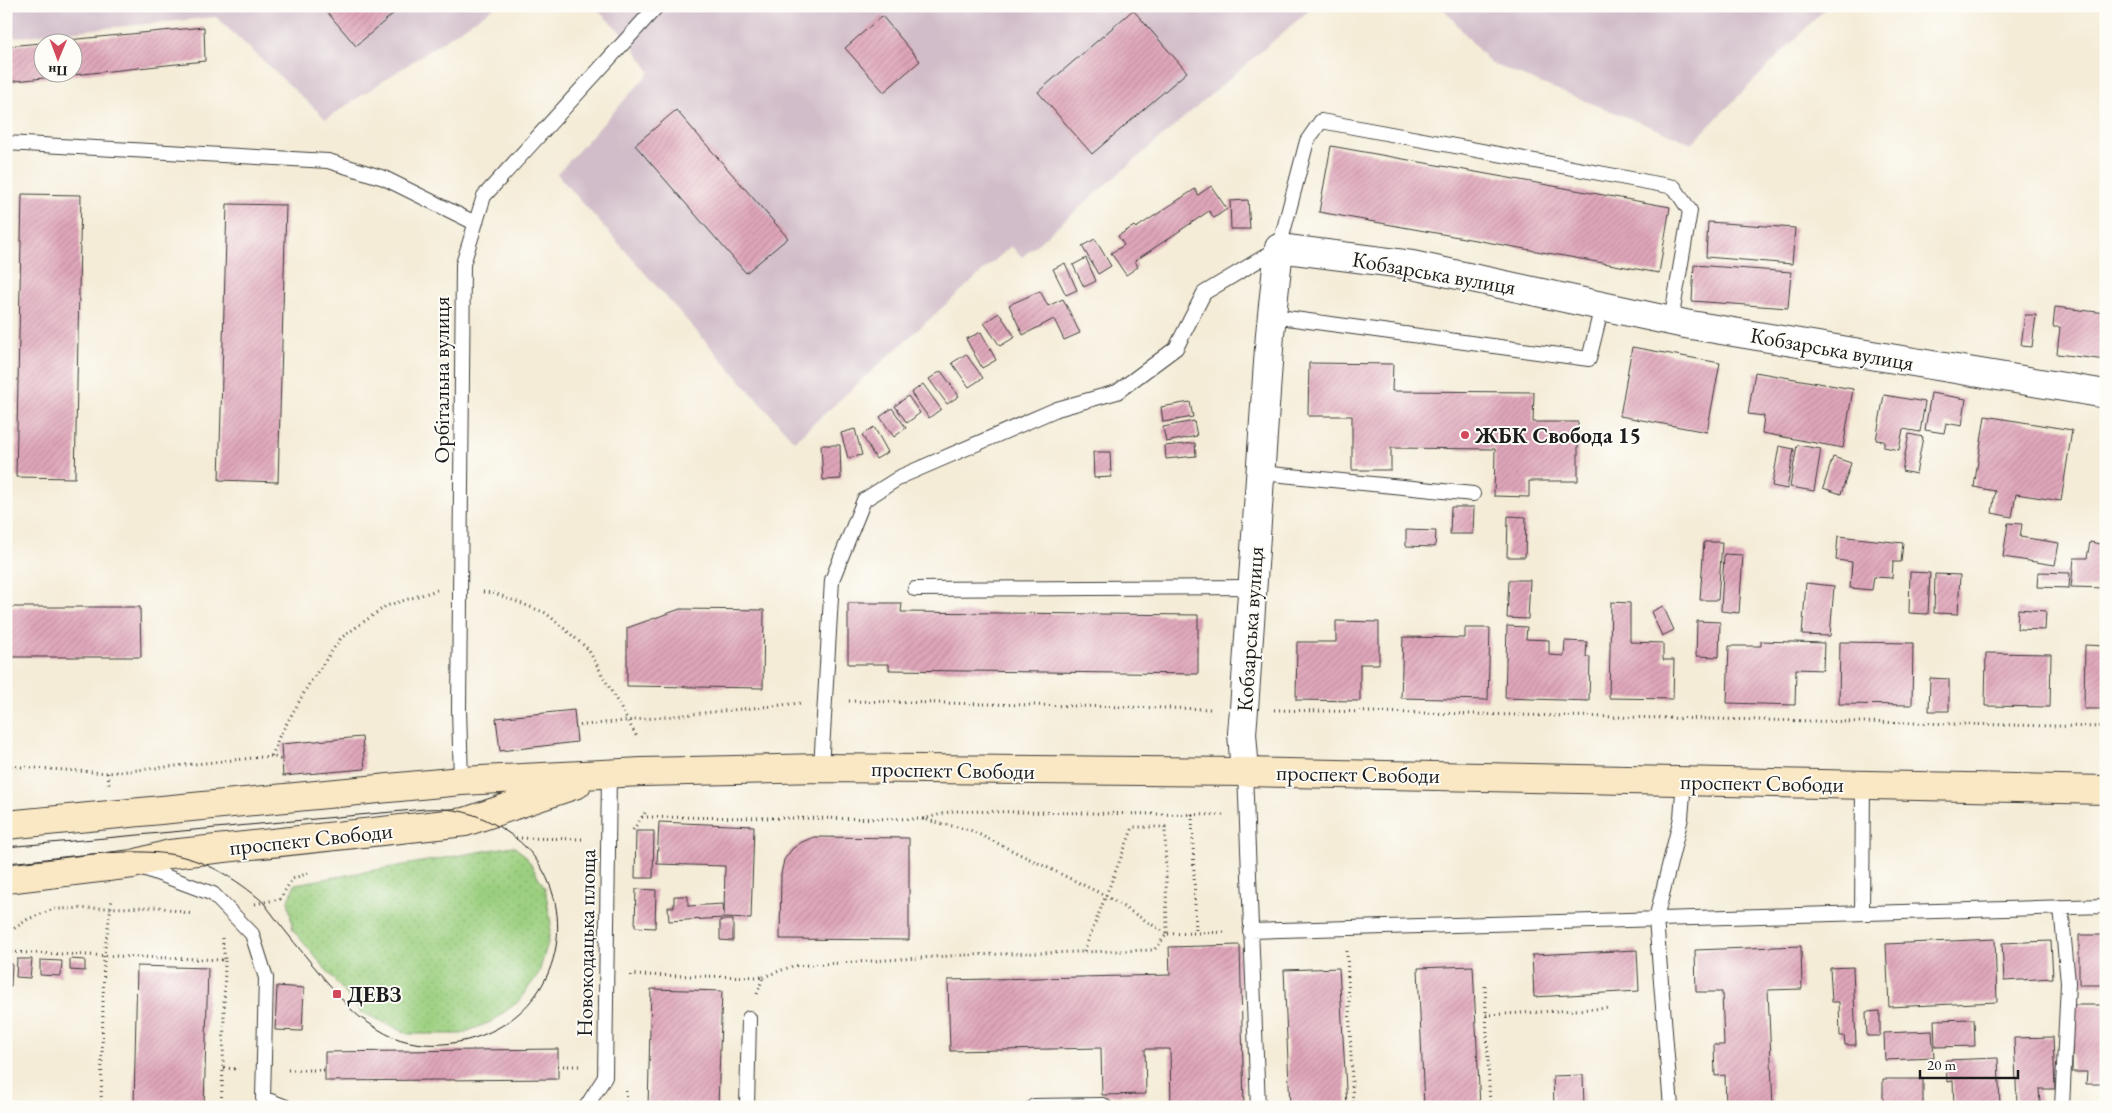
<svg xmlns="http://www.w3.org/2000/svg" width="2112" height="1113" font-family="'EB Garamond',serif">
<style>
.industrial{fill:#d1bdc9}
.grass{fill:url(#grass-dots);stroke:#5c764e}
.building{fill:url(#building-hatch)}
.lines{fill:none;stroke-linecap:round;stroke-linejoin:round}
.service-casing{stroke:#3c3b38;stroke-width:16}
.minor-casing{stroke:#3c3b38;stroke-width:30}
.secondary-casing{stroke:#3c3b38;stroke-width:30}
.path{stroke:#3c3b38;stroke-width:3;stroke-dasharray:1 4;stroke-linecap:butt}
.service{stroke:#fff;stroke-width:14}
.minor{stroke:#fff;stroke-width:28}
.secondary{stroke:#fae7c3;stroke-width:28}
.tram{stroke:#1c1c1c;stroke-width:1}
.poi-dot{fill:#d1495b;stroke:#fdfcf7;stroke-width:2}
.labels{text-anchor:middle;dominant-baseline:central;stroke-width:4;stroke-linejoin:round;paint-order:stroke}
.street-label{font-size:22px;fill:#1c1c1c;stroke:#fdfcf7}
.poi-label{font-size:22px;font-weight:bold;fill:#1c1c1c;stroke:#fdfcf7;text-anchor:start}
</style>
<defs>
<pattern id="grass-dots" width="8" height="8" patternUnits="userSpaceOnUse" patternTransform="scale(1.25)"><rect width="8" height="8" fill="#9bcf7f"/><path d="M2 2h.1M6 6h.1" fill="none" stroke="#85b16d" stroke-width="1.8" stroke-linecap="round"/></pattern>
<pattern id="building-hatch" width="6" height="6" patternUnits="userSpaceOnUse" patternTransform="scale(1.25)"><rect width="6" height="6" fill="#dfa6ba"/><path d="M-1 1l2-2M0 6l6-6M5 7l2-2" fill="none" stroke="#bf8e9f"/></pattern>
</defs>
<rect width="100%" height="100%" fill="#fdfcf7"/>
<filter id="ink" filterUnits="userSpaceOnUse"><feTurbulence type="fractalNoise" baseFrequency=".02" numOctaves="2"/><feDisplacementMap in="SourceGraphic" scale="10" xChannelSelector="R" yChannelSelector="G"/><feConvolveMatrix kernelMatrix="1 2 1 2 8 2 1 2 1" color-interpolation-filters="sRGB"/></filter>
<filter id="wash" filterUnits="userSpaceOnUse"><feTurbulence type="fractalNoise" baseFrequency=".0096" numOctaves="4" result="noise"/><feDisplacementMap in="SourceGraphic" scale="20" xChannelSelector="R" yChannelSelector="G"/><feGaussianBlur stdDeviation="1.12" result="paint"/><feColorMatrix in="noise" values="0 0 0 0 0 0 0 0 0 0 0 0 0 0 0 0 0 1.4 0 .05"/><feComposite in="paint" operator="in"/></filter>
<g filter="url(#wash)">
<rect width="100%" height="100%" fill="#f4ecd7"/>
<!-- industrial -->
<path class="industrial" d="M6 6H496L326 119 216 17 6 38Z
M593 6H1314L1022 257 1011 246 794 441 557 174 650 72 628 39Z
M1441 6H1828L1692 143 1490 63Z"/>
<!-- grass -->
<path class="grass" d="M513 846 525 855 545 888 551 924 548 942 539 973 518 1002 491 1022 460 1034H409L361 1012 293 930 288 900 295 884Z"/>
<g id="blocks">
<!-- building -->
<path class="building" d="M322 6H402L356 46Z
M1133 10 1187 72 1092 154 1038 92Z
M882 16 920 61 884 92 845 48Z
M204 27 205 61 6 82V46L42 43V72H72V42L57 41Z
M676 110 788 238 746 273 635 145Z
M1331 146 1670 207 1659 273 1319 212Z
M1211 186 1227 209 1214 218 1209 211 1135 261 1138 267 1126 275 1111 253 1124 245 1118 236 1134 226 1136 228 1195 189 1198 195Z
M22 194 81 195 75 478 16 477Z
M1248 200 1250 229H1231L1230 201Z
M227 204 286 205 278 482 219 480Z
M1708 222 1795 228 1792 264 1706 257Z
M1095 239 1111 266 1098 274 1082 246Z
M1086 258 1096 281 1084 287 1073 265Z
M1065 263 1077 290 1066 295 1053 269Z
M1694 265 1791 272 1788 308 1692 301Z
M1040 291 1048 306 1063 299 1080 333 1064 340 1054 319 1023 335 1009 305Z
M2055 307 2106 313V360L2057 354 2060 327H2053Z
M999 313 1015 337 1000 346 984 323Z
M2025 315H2036L2032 347 2021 346Z
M981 332 996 360 982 368 966 339Z
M1632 347 1720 363 1707 432 1620 416Z
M966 354 983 378 969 387 952 363Z
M1309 363 1393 364 1392 391 1534 392 1533 422H1578V481H1529V497L1494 496 1495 449 1391 448V470H1352V416H1308Z
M941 371 959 396 947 404 929 379Z
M1755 372 1853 389 1843 448 1762 433 1764 416 1748 414Z
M923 384 941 409 929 418 911 393Z
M1931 393 1966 399 1962 426 1946 423 1944 433 1925 430Z
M1884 395 1925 402 1920 432 1903 429 1899 450 1884 447V441L1876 440Z
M908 396 920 413 907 423 895 406Z
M1190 402 1193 417 1163 422 1161 407Z
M892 408 906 428 894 437 880 417Z
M1985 416 2072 430 2061 501 2016 494 2012 517 1992 513 1995 491 1974 487Z
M1194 421 1197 436 1166 442 1163 427Z
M874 427 888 452 876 459 862 435Z
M855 429 862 455 848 458 841 433Z
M1909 434 1923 437 1916 474 1902 471Z
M1195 443 1196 456 1166 459 1165 446Z
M821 445H840L841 479 823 480Z
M1797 445 1821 449 1814 491 1790 487Z
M1779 446 1794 449 1787 489 1772 486Z
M1093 452H1110L1111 477 1094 478Z
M1833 457 1851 463 1841 494 1823 488Z
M1451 507H1474L1473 534H1450Z
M1508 516 1526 517 1525 557H1507Z
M2106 522V588L2071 587 2074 558H2087L2090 542 2100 544Z
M2008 523 2022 524 2020 537 2059 543 2055 565 2003 557Z
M1406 530 1436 531 1435 547 1406 546Z
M1838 536 1903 543 1901 562H1893L1892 578 1874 577 1872 590 1850 588 1852 562 1836 560Z
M1704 542H1722L1718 600H1700Z
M1724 554 1743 555 1739 613 1721 611Z
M1910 572 1930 573 1928 614 1909 613Z
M2038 572 2070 573 2069 588 2037 587Z
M1935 574 1960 575 1958 614 1934 613Z
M1509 580H1530L1528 619 1507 618Z
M1806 583 1834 586 1830 636 1802 635Z
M1611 602 1630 603V642L1663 643V660H1674L1673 699 1609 698Z
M848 603H902L901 612 1198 615V674L889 670V664H848Z
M1663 606 1674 630 1662 636 1651 612Z
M6 607H140L141 657H6Z
M680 609 764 610 763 688 627 686V628Z
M2018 609 2046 611 2045 630 2017 629Z
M1336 621 1379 622V664H1360V701L1296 700 1297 642H1336Z
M1697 621 1720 622 1719 657 1696 656Z
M1507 626 1527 627 1526 639 1549 640V655L1564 656 1565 641 1587 642 1586 657H1590L1589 701 1505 698Z
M1465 628H1490L1488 700 1401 698 1403 637 1465 638Z
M1761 641 1824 643 1823 670 1796 669 1795 705 1727 703 1729 646H1761Z
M1840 642 1913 643 1912 705 1839 704Z
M2085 645 2106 646V709H2084Z
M1986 653 2051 654 2050 707 1985 706Z
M1930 678 1949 679V711H1929Z
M574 710 577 742 500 751 496 718Z
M362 737 365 769 283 776 281 744Z
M659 822 754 826 751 919 724 918 669 921 668 907H674V896H688V906L723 904 724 915 725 866 657 864Z
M636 831H654L653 878H635Z
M814 837 909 838V940L780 939 781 874 784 860 792 849 802 842Z
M636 889 656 890 655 928 635 927Z
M720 920H733V941L720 940Z
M2079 935H2106V985H2079Z
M1995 939 1997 1002 1889 1007 1886 944Z
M2051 941 2053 978 2004 981 2002 943Z
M1240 945 1244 1107H1171L1170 1049H1145L1146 1094 1102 1095 1101 1048 950 1051 948 980 1170 975 1169 947Z
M1801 946 1802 989 1768 990 1773 1107H1726L1725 1075 1715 1076 1714 1045H1724L1722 992H1696L1695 950Z
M1637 950 1639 991 1534 997 1532 955Z
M17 959H32L30 978 16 977Z
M70 959 85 960V971L70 970Z
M40 960 62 961 61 976 40 975Z
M6 964H12L11 986H6Z
M137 966 208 968 204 1107H134Z
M1473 966 1480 1107H1424L1418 968Z
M1853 967 1856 1045H1845L1844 1036H1840L1839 1002H1832L1830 968Z
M1339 968 1347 1107H1290L1284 970Z
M277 986 304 988 302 1031 275 1030Z
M651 989 722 991 718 1107H648Z
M2073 1005H2106V1084H2086L2087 1072H2072Z
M1880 1011V1036H1867L1866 1012Z
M1974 1019 1975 1046 1935 1047 1934 1020Z
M1932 1031 1934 1058 1885 1060 1884 1033Z
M2053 1037 2055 1089H2039L2040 1103 2017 1104 2014 1038Z
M558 1049V1079L325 1081V1052Z
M1998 1058 2000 1107H1954L1953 1081 1947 1082 1946 1060Z
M1583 1075 1584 1107H1554L1553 1076Z
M1883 1079H1923V1107H1883Z
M1852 1104 1870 1105V1107H1852Z"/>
</g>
</g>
<g filter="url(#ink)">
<use href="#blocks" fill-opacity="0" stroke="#3c3b38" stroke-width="1"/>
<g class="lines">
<!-- service casing -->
<g class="service-casing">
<path id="service" d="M6 143 328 161 384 178 475 223
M1272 316 1589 359 1602 306
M1261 473 1473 494
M915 589 1253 587
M821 768 832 580 864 500 902 476 1057 409 1117 392 1176 348 1204 293 1279 248 1307 141 1321 121 1674 187 1690 211 1671 321
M1245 772 1258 1107
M461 781 459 709 463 264 484 196 657 6
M138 866 213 894 252 934 266 978 263 1098 286 1107
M2061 907 2068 983 2062 1107
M1862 913 1863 785
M1250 931 2106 906
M1034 1106 1103 1105 1105 1107
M586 1107 605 1077 609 774
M747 1107 749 1018
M1671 1107 1656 919 1681 818 1684 781"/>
</g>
<!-- minor casing -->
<g class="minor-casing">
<path id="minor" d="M1245 772 1242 733 1244 709 1270 334 1279 248 1412 265 1685 324 2106 394"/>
</g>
<!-- secondary casing -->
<g class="secondary-casing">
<path id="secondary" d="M6 825 461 781 642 772 821 768 1245 772 2106 790
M6 879 133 864 170 854 465 822 577 784"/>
</g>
<!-- path -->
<path class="path" d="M483 592 494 593 546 613 588 649 638 739
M849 701 1213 709
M1274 710 2106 727
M575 726 801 703
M272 756 279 737 309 684 341 638 386 606 437 590
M6 766 108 773 272 756 282 760
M108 773 109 785
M1192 814 1196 933
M642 817 922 819 970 830 1106 896 1167 934
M923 819 953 811 1223 815
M633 830 647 810
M516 838 585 839
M255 904 280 899 292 879 311 872
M6 934 28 919 54 909 159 907 192 914
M222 938 225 960
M1084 951 1133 827H1165L1167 933
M1347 951 1353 1107
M6 952 225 960 223 1068
M631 976V975L763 977 756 997
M763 977 793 966 965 955 1154 950 1167 934 1227 932
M1485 986 1490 1107
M1486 1015 1610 1008
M558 1066H582
M288 1070H325
M101 1107 104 955 112 899
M221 1107 223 1068 239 1069
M625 1107 626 1090"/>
<!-- service -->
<use href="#service" class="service"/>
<!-- minor -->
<use href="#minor" class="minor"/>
<!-- secondary -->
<use href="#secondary" class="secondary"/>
<!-- tram -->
<path class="tram" d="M6 847 425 809C458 807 483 815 510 834 570 876 574 966 518 1014 486 1042 433 1053 393 1037 383 1033 373 1026 364 1020 350 1011 338 994 327 982 305 956 283 929 263 902 237 879 204 859 169 854 119 847 57 859 6 863"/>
</g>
</g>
<!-- markers -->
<g class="poi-dot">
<circle cx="1465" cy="435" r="5"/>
<rect x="332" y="989" width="10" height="10" rx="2.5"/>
</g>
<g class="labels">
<!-- street labels -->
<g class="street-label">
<text transform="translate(1434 273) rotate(10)">Кобзарська вулиця</text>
<text transform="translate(1832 349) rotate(10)">Кобзарська вулиця</text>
<text transform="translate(441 380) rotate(-90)">Орбітальна вулиця</text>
<text transform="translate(1250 629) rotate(-86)">Кобзарська вулиця</text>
<text transform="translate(953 770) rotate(1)">проспект Свободи</text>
<text transform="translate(1358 774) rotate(1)">проспект Свободи</text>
<text transform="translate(1762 783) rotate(1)">проспект Свободи</text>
<text transform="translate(311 839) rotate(-6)">проспект Свободи</text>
<text transform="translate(586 943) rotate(-89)">Новокодацька площа</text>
</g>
<!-- poi labels -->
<g class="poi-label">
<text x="1475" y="435">ЖБК Свобода 15</text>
<text x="347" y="994">ДЕВЗ</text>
</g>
</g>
<!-- margin -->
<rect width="2112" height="1113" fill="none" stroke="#fdfcf7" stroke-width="25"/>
<!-- north arrow -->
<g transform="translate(58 58) rotate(181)"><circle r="24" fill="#fdfcf7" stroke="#a3a29f"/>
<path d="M0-4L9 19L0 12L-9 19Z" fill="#d1495b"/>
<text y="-8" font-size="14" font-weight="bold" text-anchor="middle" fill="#1c1c1c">Пн</text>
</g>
<!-- scale -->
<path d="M1920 1070v8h98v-8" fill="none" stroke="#1c1c1c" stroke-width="2.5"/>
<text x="1927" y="1070" font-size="15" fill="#1c1c1c" stroke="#fdfcf7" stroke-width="4" paint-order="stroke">20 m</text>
</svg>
